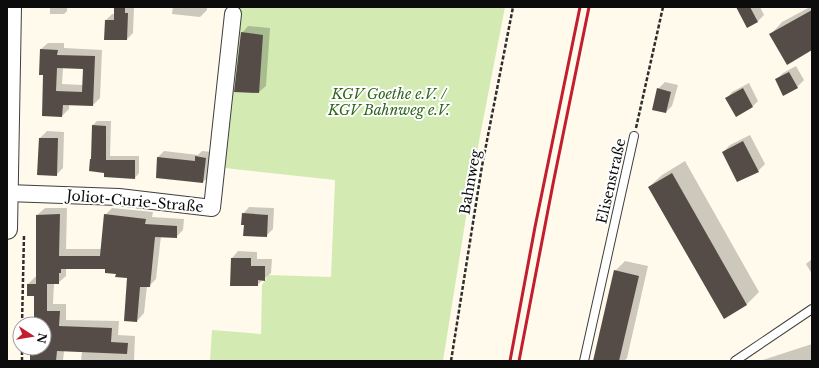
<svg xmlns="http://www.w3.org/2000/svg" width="819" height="368" font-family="'Libre Baskerville',serif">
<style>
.green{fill:#d3ebb3}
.shadow{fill:#0003;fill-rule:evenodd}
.building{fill:#554c48;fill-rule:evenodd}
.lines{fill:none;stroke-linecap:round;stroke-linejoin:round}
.service-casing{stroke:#3f3f3f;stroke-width:10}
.minor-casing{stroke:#3f3f3f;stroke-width:18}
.tertiary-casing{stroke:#3f3f3f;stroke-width:22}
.path{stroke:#2e2e2e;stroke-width:2.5;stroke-dasharray:4 2;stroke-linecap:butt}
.service{stroke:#fff;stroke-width:8}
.minor{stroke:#fff;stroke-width:16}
.tertiary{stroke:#fff;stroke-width:20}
.rail{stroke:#c21e2f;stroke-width:3}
.labels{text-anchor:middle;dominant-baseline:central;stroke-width:4;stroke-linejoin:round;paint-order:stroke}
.park-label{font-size:14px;font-style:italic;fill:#2e661a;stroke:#fff}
.street-label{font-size:14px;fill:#0c0c0c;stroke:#fff}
</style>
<rect width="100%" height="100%" fill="#fffaeb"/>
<!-- green -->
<path class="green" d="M238 7H505L474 167 443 361H210L212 330 261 334 262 285 268 275 331 277 335 180 225 168Z"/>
<!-- shadow -->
<path class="shadow" d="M50 7H67V11L64 14H50Z
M115 7H134L133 33 127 39 106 20 112 14H115Z
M173 7H207V10L200 17 172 14Z
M739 7H760L764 15 758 21 747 27Z
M810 7H812V49L771 34 782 22Z
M248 26 270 28 266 86 259 92 242 33Z
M48 43H64V48L102 50 100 98 93 105H69V109L62 116 44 74 41 49ZM63 67 84 68 83 85 62 84Z
M796 66 804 80 797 87 776 80 783 73Z
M665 82 678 85 672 106 666 112 658 89Z
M749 83 758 101 753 106 727 98 732 92Z
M97 121H111L110 156H139V173L135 178 105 173 92 158 93 125Z
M47 131 64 132 63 168 56 175 40 138Z
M750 135 765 164 758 171 723 152 730 145Z
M164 151 198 155 202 151 212 152 209 176 203 182 158 157Z
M685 161 759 292 747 304 724 317 649 187 662 175Z
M249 207 274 208 273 229 266 236 245 224 243 214Z
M45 208H67L66 249H102L105 215 112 208 153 212 152 217 184 219 183 230 176 237 161 236 156 279 149 286H147L144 313 137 321 129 277 106 268H66V276L58 283H54L53 304H66V320L119 321 118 335 135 336 134 361H81L82 351H64L63 361H33L34 348H44V324H35V295L28 284 35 277H37V215Z
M238 251 257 252V259H272L271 273 257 285 232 258Z
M812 259V274L806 264Z
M625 261 648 266 627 358 624 361H594L615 271Z
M812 344V361H760Z"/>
<!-- building -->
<path class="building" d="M114 7H125V13H128L127 40H104L105 20H114Z
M736 7H750L758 22 747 28Z
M812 10V50L787 65 769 34Z
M241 32 263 35 259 93 234 92Z
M40 49 58 50 57 55 95 56 93 106 63 105 62 117 42 116 43 75H39ZM57 68 83 69 82 92 56 91Z
M789 72 798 88 783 96 775 79Z
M657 88 671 92 666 113 652 110Z
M743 88 753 107 736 117 725 98Z
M92 125 106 126V160H135V179L104 177V173L89 171 90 159H91Z
M39 138H58L57 176 37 175Z
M743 141 759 172 737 182 722 152Z
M195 156 206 158 203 183 156 178 157 157 195 161Z
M672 173 747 305 724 319 648 187Z
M242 213 268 215 267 237 243 236 244 225H241Z
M60 214 59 256H100L104 214 146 219 145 224 177 226V238L155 237 150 287H140L137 322 124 321 127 278 115 277 116 274 105 273V269H61V273H59V284H47V311H60L59 326 112 328 111 342 128 343 127 354 57 351 56 361H30V353L36 348H44V324H34V296H27V284H36V215Z
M231 258H251V266H265V281L258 280V286H230Z
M614 270 639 276 619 361H593Z"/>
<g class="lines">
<!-- service casing -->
<g class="service-casing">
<path id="service" d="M584 361 634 136
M735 361 812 309"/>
</g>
<!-- minor casing -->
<g class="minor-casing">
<path id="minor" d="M7 193 119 197 212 208 233 14"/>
</g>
<!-- tertiary casing -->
<g class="tertiary-casing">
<path id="tertiary" d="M7 229 11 7"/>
</g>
<!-- path -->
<path class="path" d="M636 128 663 7
M22 324 24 235
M22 361V348
M451 361 482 166 513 7"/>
<!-- service -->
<use href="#service" class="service"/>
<!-- minor -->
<use href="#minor" class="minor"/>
<!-- tertiary -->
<use href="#tertiary" class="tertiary"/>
<!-- rail -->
<path class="rail" d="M510 361 535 227 580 7
M519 361 553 184 589 7"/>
</g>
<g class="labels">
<!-- park labels -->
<g class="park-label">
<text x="389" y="94">KGV Goethe e.V. /<tspan x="389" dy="16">KGV Bahnweg e.V.</tspan></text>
</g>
<!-- street labels -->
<g class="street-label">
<text transform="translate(611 181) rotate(-77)">Elisenstraße</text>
<text transform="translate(470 182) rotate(-80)">Bahnweg</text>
<text transform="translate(135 201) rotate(5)">Joliot-Curie-Straße</text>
</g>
</g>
<!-- border -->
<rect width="819" height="368" fill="none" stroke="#0c0c0c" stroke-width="16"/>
<!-- north arrow -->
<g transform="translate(32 336) rotate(102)"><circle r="19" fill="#ffffff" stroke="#9e9e9e"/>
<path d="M0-3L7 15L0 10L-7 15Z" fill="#c21e2f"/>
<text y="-6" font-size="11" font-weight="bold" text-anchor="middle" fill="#0c0c0c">N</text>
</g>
</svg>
